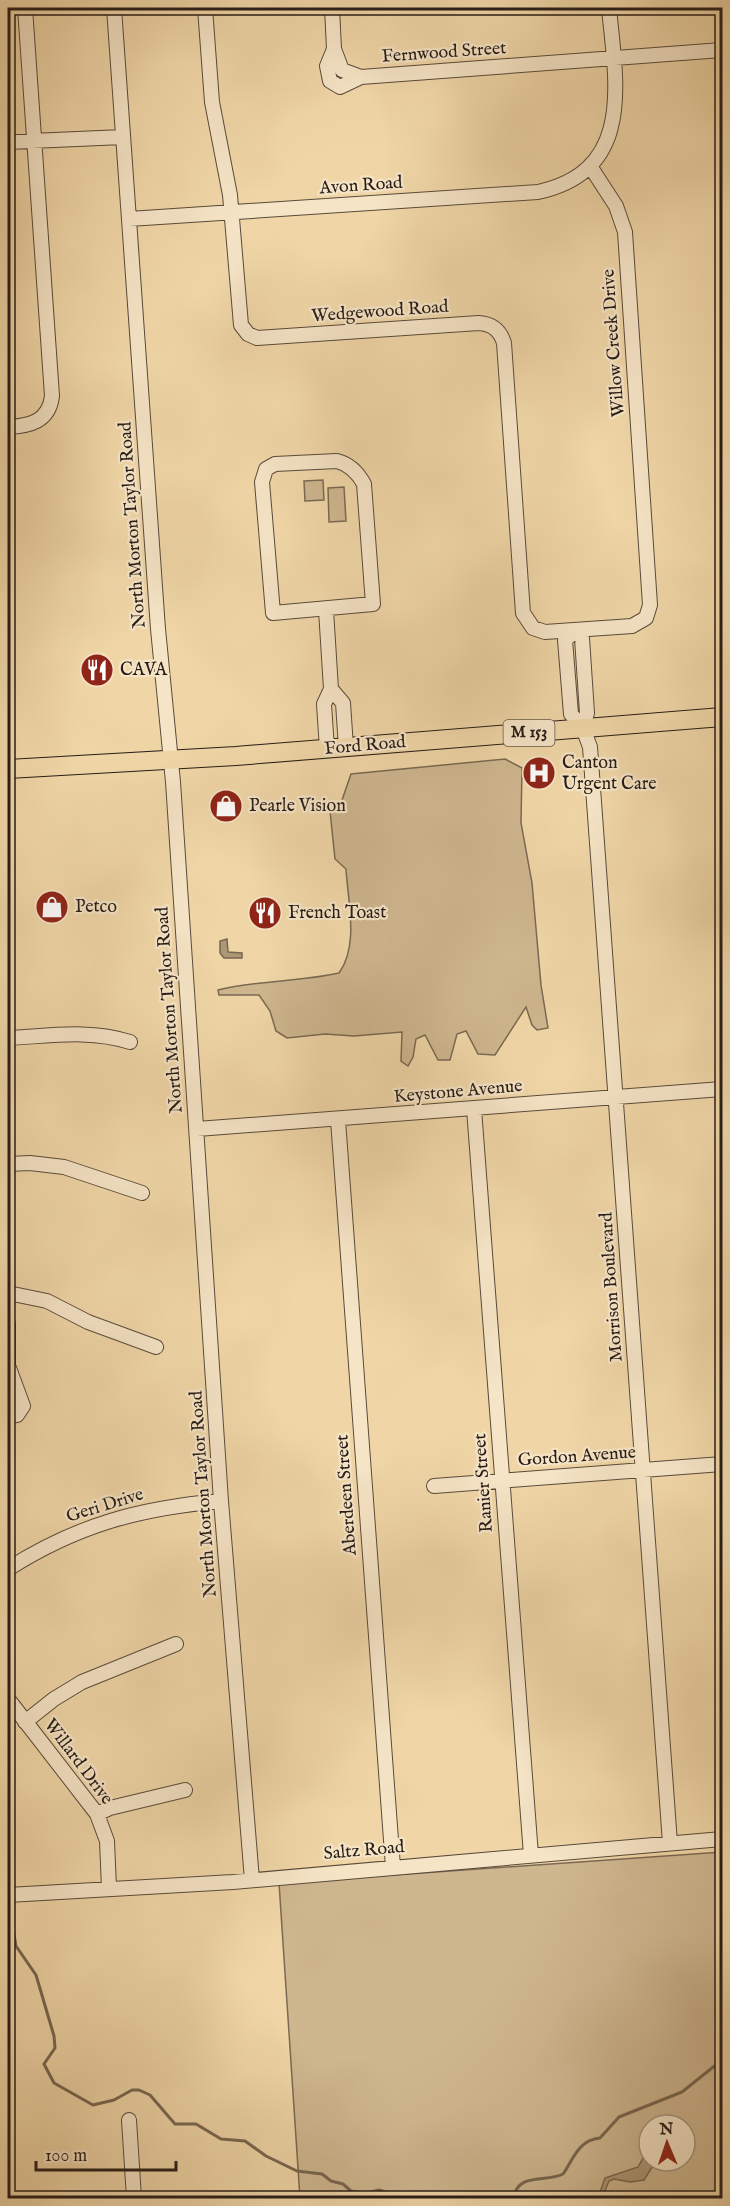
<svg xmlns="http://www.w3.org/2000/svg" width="730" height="2206" font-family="'IM FELL English',serif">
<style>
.green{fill:#ceb68f;stroke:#7a6953;stroke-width:1.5;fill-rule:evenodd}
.water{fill:#ac9776;stroke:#776650;stroke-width:1.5}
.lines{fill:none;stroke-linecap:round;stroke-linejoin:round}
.stream{stroke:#776650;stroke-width:3}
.minor-casing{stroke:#594a3b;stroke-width:16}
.major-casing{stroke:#271c17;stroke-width:20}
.minor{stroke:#f5e4c6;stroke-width:14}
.major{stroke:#f0d6a7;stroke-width:18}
.labels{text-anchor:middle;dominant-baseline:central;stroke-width:4.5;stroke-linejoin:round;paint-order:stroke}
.shield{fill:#f5e4c6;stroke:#65584c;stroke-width:1.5}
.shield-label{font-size:16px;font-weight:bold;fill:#271c17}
.street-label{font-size:18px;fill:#271c17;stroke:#f5e4c6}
.poi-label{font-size:18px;fill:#271c17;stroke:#f5e4c6;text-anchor:start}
</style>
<rect width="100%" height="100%" fill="#f0d6a7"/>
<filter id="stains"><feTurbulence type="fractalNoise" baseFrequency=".00333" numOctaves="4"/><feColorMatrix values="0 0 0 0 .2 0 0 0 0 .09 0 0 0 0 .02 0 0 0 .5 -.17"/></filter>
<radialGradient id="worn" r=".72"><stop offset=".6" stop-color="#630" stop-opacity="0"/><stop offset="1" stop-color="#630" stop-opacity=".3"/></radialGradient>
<!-- green -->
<path class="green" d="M323 480 324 500 305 501 304 481Z
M344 487 346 521 329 522 328 488Z
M505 759 522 768 521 823 532 883 541 985 548 1028 537 1030 532 1025 526 1007 495 1055 478 1054 466 1031 457 1034 450 1060H438L425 1035 416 1039 413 1057 408 1066 401 1061 402 1032 354 1036 325 1034 287 1038 276 1031 270 1011 259 995H219L218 990C258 980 299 982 339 973 359 946 348 902 346 869L335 859 330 811 341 803 351 774Z
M722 1852V2198H300L279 1883ZM649 2125H685V2161H649Z"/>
<!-- water -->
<path class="water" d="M227 939 228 952 242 953V958H224L220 953V941Z
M649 2131V2161H656L644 2180 630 2182 614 2179 609 2181 602 2198H595L599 2195 605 2178 638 2167 643 2158V2138Z"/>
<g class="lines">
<!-- stream -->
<path class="stream" d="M8 1853 10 1866 8 1874
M10 1912 16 1946 36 1975 54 2036 55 2048 44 2064 54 2083 93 2105 114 2100 132 2090H139L150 2095 175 2124H196L221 2139 245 2141 266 2156 297 2171 322 2174 331 2181 343 2184 351 2191 367 2193 379 2190 406 2198
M514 2198C517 2172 546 2183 563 2174 573 2160 578 2140 600 2138L619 2117 682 2092 722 2060"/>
<!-- minor casing -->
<g class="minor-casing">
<path id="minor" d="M114 8 158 629 173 782 221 1501 252 1880
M205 8 212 102 230 195 241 325 248 334 257 338 479 323C492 324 500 330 504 343L523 613 533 628 545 632 632 626 646 618 650 605 625 232 616 206 590 166
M332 8 334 49 342 70 361 77 722 50
M334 49 327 66 330 81 340 87 361 77
M8 142 123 137
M129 219 538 192C635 171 616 83 609 8
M8 427C29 426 49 422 52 396L25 8
M337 461C349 464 358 473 364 484L373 604 273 613 262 482 266 469 275 464Z
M326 610 331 689
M575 631 565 640 571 714 583 728 590 747 670 1843
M575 631 582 638 587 713 583 728
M327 749 324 704 331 689 343 703 346 747
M8 1038C49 1036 90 1029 130 1042
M474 1109 531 1855
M338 1120 393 1867
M197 1129 722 1089
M8 1164 30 1163 64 1167 142 1193
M8 1293 47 1301 88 1322 156 1347
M8 1324V1374
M8 1416 17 1415 23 1406 9 1368
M434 1486 722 1464
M8 1569C77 1525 140 1508 221 1501
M8 1699 97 1814 107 1841 109 1888
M25 1722 54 1699 82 1682 176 1644
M97 1814 110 1808 185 1790
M8 1895 233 1882 722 1839
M129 2120 134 2198"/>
</g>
<!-- major casing -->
<g class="major-casing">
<path id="major" d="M8 769 236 756 722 717"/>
</g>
<!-- minor -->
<use href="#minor" class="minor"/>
<!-- major -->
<use href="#major" class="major"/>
</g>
<!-- icons -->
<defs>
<g id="restaurant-disc" transform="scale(1.725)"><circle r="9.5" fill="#8f2418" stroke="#f5e4c6"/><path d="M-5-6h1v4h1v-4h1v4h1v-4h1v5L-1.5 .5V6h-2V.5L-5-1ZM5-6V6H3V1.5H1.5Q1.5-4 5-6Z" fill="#fff"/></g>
<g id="hospital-disc" transform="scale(1.725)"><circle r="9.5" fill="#8f2418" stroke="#f5e4c6"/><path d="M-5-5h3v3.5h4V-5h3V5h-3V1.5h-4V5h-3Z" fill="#fff"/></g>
<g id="shop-disc" transform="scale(1.725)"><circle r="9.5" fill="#8f2418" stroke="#f5e4c6"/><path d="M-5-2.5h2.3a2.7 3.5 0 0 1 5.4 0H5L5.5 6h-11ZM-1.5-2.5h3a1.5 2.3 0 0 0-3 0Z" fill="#fff"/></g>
</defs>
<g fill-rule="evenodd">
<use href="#restaurant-disc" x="97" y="670"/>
<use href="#hospital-disc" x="539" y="773"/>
<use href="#shop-disc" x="226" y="806"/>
<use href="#shop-disc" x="52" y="907"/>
<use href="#restaurant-disc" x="265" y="913"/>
</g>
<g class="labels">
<!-- shield labels -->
<rect class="shield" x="503.5" y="720" width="51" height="26" rx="4.5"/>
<g class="shield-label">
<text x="529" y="733">M 153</text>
</g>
<!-- street labels -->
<g class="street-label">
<text transform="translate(444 53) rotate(-4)">Fernwood Street</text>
<text transform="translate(361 186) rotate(-4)">Avon Road</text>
<text transform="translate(380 312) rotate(-4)">Wedgewood Road</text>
<text transform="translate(614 343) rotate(-94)">Willow Creek Drive</text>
<text transform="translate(133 525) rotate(-94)">North Morton Taylor Road</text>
<text transform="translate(365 746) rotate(-5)">Ford Road</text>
<text transform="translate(170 1010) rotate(-94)">North Morton Taylor Road</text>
<text transform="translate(458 1092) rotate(-5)">Keystone Avenue</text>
<text transform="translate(612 1287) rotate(-94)">Morrison Boulevard</text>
<text transform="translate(577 1457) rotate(-4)">Gordon Avenue</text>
<text transform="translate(484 1483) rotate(-94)">Ranier Street</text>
<text transform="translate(204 1494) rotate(-94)">North Morton Taylor Road</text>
<text transform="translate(347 1495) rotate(-94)">Aberdeen Street</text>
<text transform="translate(105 1506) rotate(-17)">Geri Drive</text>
<text transform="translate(78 1762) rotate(53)">Willard Drive</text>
<text transform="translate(364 1851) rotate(-5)">Saltz Road</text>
</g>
<!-- poi labels -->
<g class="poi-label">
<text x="120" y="670">CAVA</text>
<text x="562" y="763">Canton<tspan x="562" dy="21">Urgent Care</tspan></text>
<text x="249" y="806">Pearle Vision</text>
<text x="75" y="907">Petco</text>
<text x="288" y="913">French Toast</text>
</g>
</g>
<!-- margin -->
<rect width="730" height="2206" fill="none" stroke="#f0d6a7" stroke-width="30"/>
<rect x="9" y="9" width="712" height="2188" fill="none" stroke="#271c17" stroke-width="3"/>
<rect x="15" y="15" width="700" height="2176" fill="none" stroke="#271c17" stroke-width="1.5"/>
<!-- north arrow -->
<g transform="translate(667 2143) rotate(358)"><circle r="28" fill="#f5e4c6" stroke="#a39480" stroke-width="1.5"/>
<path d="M0-4.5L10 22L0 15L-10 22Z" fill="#8f2418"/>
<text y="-9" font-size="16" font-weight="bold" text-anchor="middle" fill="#271c17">N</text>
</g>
<!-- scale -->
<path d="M36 2161v9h140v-9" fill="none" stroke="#271c17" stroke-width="3"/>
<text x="45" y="2161" font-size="18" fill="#271c17" stroke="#f5e4c6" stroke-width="4.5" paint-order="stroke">100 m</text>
<rect width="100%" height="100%" filter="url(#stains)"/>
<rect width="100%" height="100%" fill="url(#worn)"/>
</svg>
